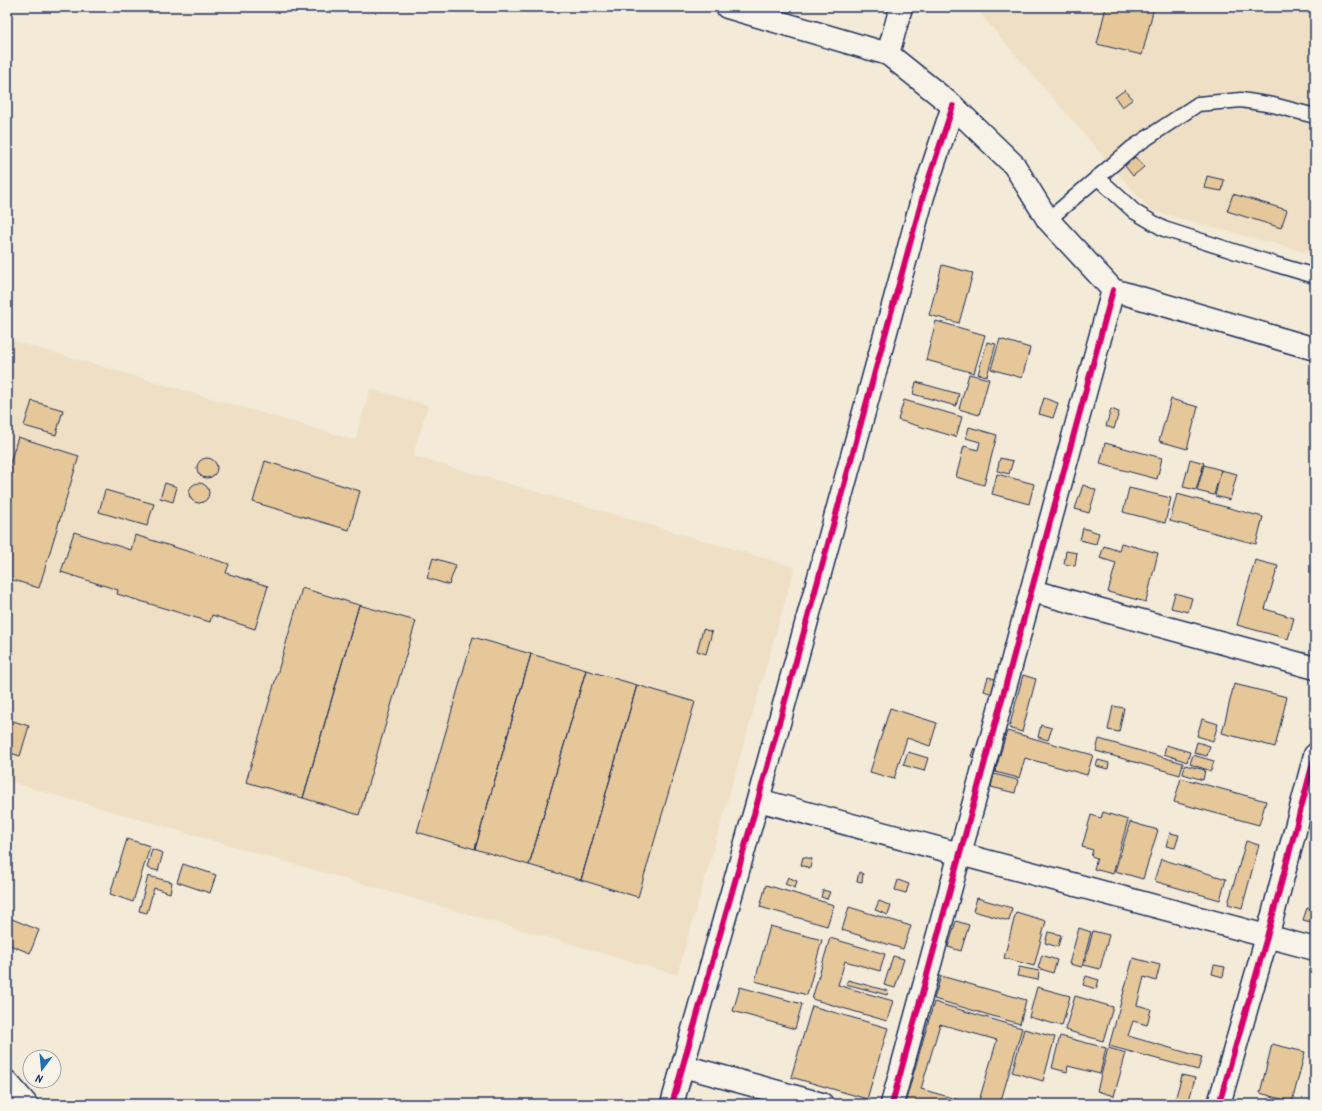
<svg xmlns="http://www.w3.org/2000/svg" width="1322" height="1111" font-family="Kalam,sans-serif">
<style>
.built{fill:#efe0c5}
.building{fill:#e5c799;stroke:#1b2f5e}
.lines{fill:none;stroke-linecap:round;stroke-linejoin:round}
.service-casing{stroke:#1b2f5e;stroke-width:17}
.minor-casing{stroke:#1b2f5e;stroke-width:25}
.tertiary-casing{stroke:#1b2f5e;stroke-width:25}
.service{stroke:#f7f3e8;stroke-width:14}
.minor{stroke:#f7f3e8;stroke-width:22}
.tertiary{stroke:#f7f3e8;stroke-width:22}
.cycleway-casing{stroke:#f7f3e8;stroke-width:8}
.cycleway{stroke:#d6006c;stroke-width:6}
</style>
<rect width="100%" height="100%" fill="#f3ead8"/>
<filter id="ink" filterUnits="userSpaceOnUse"><feTurbulence type="fractalNoise" baseFrequency=".025" numOctaves="2"/><feDisplacementMap in="SourceGraphic" scale="8" xChannelSelector="R" yChannelSelector="G"/><feConvolveMatrix kernelMatrix="1 2 1 2 8 2 1 2 1" color-interpolation-filters="sRGB"/></filter>
<g filter="url(#ink)">
<!-- built -->
<path class="built" d="M974 7H1315V255L1150 210Z
M7 339 355 440 370 389 428 405 413 456 795 567 677 975 7 781Z"/>
<!-- building -->
<path class="building" d="M1106 7H1154L1142 55 1097 44Z
M1125 90 1133 99 1122 107 1115 97Z
M1135 157 1144 167 1133 176 1125 166Z
M1207 176 1224 180 1222 191 1204 188Z
M1233 194 1287 210 1281 228 1227 211Z
M942 265 973 273 959 323 929 315Z
M936 321 985 335 974 373 926 360Z
M1000 339 1030 348 1022 378 991 369Z
M987 342 996 344 987 376 978 374Z
M969 374 989 379 979 415 959 409Z
M916 382 959 394 956 406 913 394Z
M1044 398 1058 403 1053 418 1039 414Z
M1171 399 1198 407 1187 449 1159 441Z
M904 400 962 417 956 437 898 420Z
M32 401 63 410 56 435 24 426Z
M1111 409 1119 412 1114 429 1106 426Z
M969 427 997 435 984 485 956 477 964 446 978 450 980 442 966 438Z
M18 437 79 456 39 588 7 578V473Z
M1105 443 1162 458 1157 479 1100 464Z
M197 468a10 10 0 1 1 20 0a10 10 0 1 1-20 0Z
M1000 458 1013 461 1009 474 997 471Z
M1190 459 1204 463 1196 490 1183 487Z
M265 461 360 491 349 530 253 502Z
M1204 465 1221 470 1214 495 1197 491Z
M1221 470 1237 474 1230 500 1215 496Z
M997 474 1034 484 1029 504 992 494Z
M189 493a10 10 0 1 1 20 0a10 10 0 1 1-20 0Z
M165 483 177 487 173 502 160 498Z
M1083 485 1096 490 1089 513 1075 509Z
M1129 488 1171 498 1165 523 1123 512Z
M105 490 154 504 147 526 99 512Z
M1177 494 1263 517 1256 544 1170 521Z
M1083 528 1099 533 1096 544 1080 540Z
M74 532 131 550 135 535 229 564 226 573 268 586 255 629 212 615 210 622 117 594 118 590 61 572Z
M1121 543 1158 553 1146 602 1108 592 1116 563 1100 558 1104 546 1119 551Z
M1066 551 1077 553 1075 566 1064 564Z
M433 558 456 565 449 585 427 578Z
M1255 560 1278 566 1265 609 1294 618 1288 639 1237 625Z
M302 588 359 605 303 798 246 782Z
M1175 593 1192 598 1188 612 1171 608Z
M359 605 416 621 359 815 303 798Z
M703 629 712 632 706 654 697 651Z
M473 637 531 654 475 849 417 832Z
M531 654 586 670 529 865 475 849Z
M586 670 637 685 581 880 529 865Z
M1023 675 1036 679 1022 732 1009 728Z
M988 677 1006 682 1001 697 984 691Z
M1234 684 1287 697 1275 747 1222 733Z
M637 685 695 702 638 897 581 880Z
M1113 706 1124 708 1119 732 1108 730Z
M890 708 937 723 930 746 907 738 894 779 870 772Z
M7 719 29 726 20 756 7 752Z
M1202 719 1218 724 1213 741 1197 736Z
M1041 725 1052 728 1048 740 1038 737Z
M1007 731 1093 755 1087 775 1025 758 1019 778 995 772Z
M1099 739 1183 763 1180 775 1096 751Z
M1197 742 1210 746 1207 756 1194 753Z
M1166 745 1190 752 1187 762 1164 754Z
M974 748 984 752 982 759 971 756Z
M908 752 928 758 924 771 903 765Z
M1193 755 1214 761 1211 771 1190 764Z
M1098 760 1109 763 1108 769 1096 766Z
M1185 765 1205 770 1203 780 1183 774Z
M994 774 1018 780 1015 793 991 787Z
M1181 778 1266 801 1259 825 1174 802Z
M1103 812 1128 820 1113 874 1094 869 1097 858 1091 856 1093 850 1082 847 1091 815 1101 818Z
M1130 822 1158 830 1143 879 1115 871Z
M1170 833 1179 835 1175 848 1166 846Z
M127 839 150 846 133 902 110 894Z
M1246 841 1259 845 1242 908 1228 904Z
M152 849 163 853 158 871 147 868Z
M803 857 812 859 810 868 801 865Z
M1161 859 1226 879 1220 900 1154 881Z
M183 864 216 875 210 893 177 882Z
M859 872 863 874 862 882 857 881Z
M148 876 172 882 170 893 154 888 147 913 139 911Z
M788 877 797 881 795 888 785 884Z
M898 880 909 884 906 893 895 890Z
M766 885 834 905 827 926 760 907Z
M823 890 830 892 827 899 821 897Z
M977 898 1012 908 1009 921 973 911Z
M879 901 891 906 888 915 875 910Z
M849 907 911 926 903 949 842 930Z
M1307 908 1315 911V923L1303 920Z
M1016 912 1046 921 1034 966 1004 958Z
M7 917 39 930 30 953 7 944Z
M956 921 969 925 961 951 948 947Z
M770 926 822 940 807 995 755 981Z
M1079 928 1091 932 1082 967 1069 964Z
M1093 931 1109 935 1100 969 1084 965Z
M1048 932 1061 935 1058 947 1045 943Z
M830 938 885 954 880 971 845 961 838 985 893 1001 887 1021 812 999Z
M1042 955 1057 960 1053 973 1038 968Z
M893 956 904 959 895 988 884 985Z
M1133 958 1160 965 1156 981 1144 977 1137 1005 1151 1009 1147 1025 1133 1021 1128 1036 1202 1057 1198 1070 1109 1046Z
M1214 965 1225 967 1223 977 1212 974Z
M1019 967 1039 971 1038 980 1017 976Z
M941 976 1026 1000 1020 1024 934 999Z
M1086 976 1099 980 1096 989 1083 985Z
M848 980 888 991 887 995 846 984Z
M740 987 802 1004 795 1029 733 1011Z
M1037 987 1070 996 1062 1026 1029 1017Z
M1075 996 1113 1007 1103 1041 1065 1030Z
M934 1002 1022 1028 1000 1104H978L997 1040 940 1024 921 1089 973 1104 905 1103Z
M812 1006 888 1028 867 1099 791 1077Z
M1024 1029 1055 1037 1043 1081 1012 1072Z
M1060 1036 1106 1048 1100 1074 1068 1066 1067 1072 1052 1068Z
M1272 1044 1305 1052 1292 1102 1260 1093Z
M1108 1048 1126 1053 1114 1096 1097 1091Z
M1182 1075 1195 1078 1188 1104 1175 1100Z
M1094 1100 1109 1104H1093Z"/>
<g class="lines">
<!-- service casing -->
<g class="service-casing">
<path id="service" d="M1097 177 1135 212 1164 229 1274 264 1315 276
M1048 220 1132 148 1198 104 1241 100 1273 105 1315 116"/>
</g>
<!-- minor casing -->
<g class="minor-casing">
<path id="minor" d="M888 54 901 7
M1032 591 1315 668
M758 800 1315 949
M683 1066 822 1104
M7 1082 26 1104
M672 1104 758 800 923 196 953 106
M892 1104 1113 290
M1219 1104 1267 937 1315 755"/>
</g>
<!-- tertiary casing -->
<g class="tertiary-casing">
<path id="tertiary" d="M727 7 888 54 953 106 1014 165 1048 220 1113 290 1315 349"/>
</g>
<!-- service -->
<use href="#service" class="service"/>
<!-- minor -->
<use href="#minor" class="minor"/>
<!-- tertiary -->
<use href="#tertiary" class="tertiary"/>
<!-- cycleway casing -->
<g class="cycleway-casing">
<path id="cycleway" d="M672 1104 758 800 923 196 953 106
M892 1104 1113 290
M1219 1104 1267 937 1315 755"/>
</g>
<!-- cycleway -->
<use href="#cycleway" class="cycleway"/>
</g>
</g>
<!-- margin -->
<rect width="1322" height="1111" fill="none" stroke="#f7f3e8" stroke-width="24"/>
<rect x="12" y="12" width="1298" height="1087" fill="none" stroke="#1b2f5e" stroke-width="1.5" filter="url(#ink)"/>
<!-- north arrow -->
<g transform="translate(42 1069) rotate(196)"><circle r="19" fill="#f7f3e8" stroke="#9fa5b1"/>
<path d="M0-3L7 15L0 10L-7 15Z" fill="#1f6fb2"/>
<text y="-6" font-size="11" font-weight="bold" text-anchor="middle" fill="#1b2f5e">N</text>
</g>
</svg>
